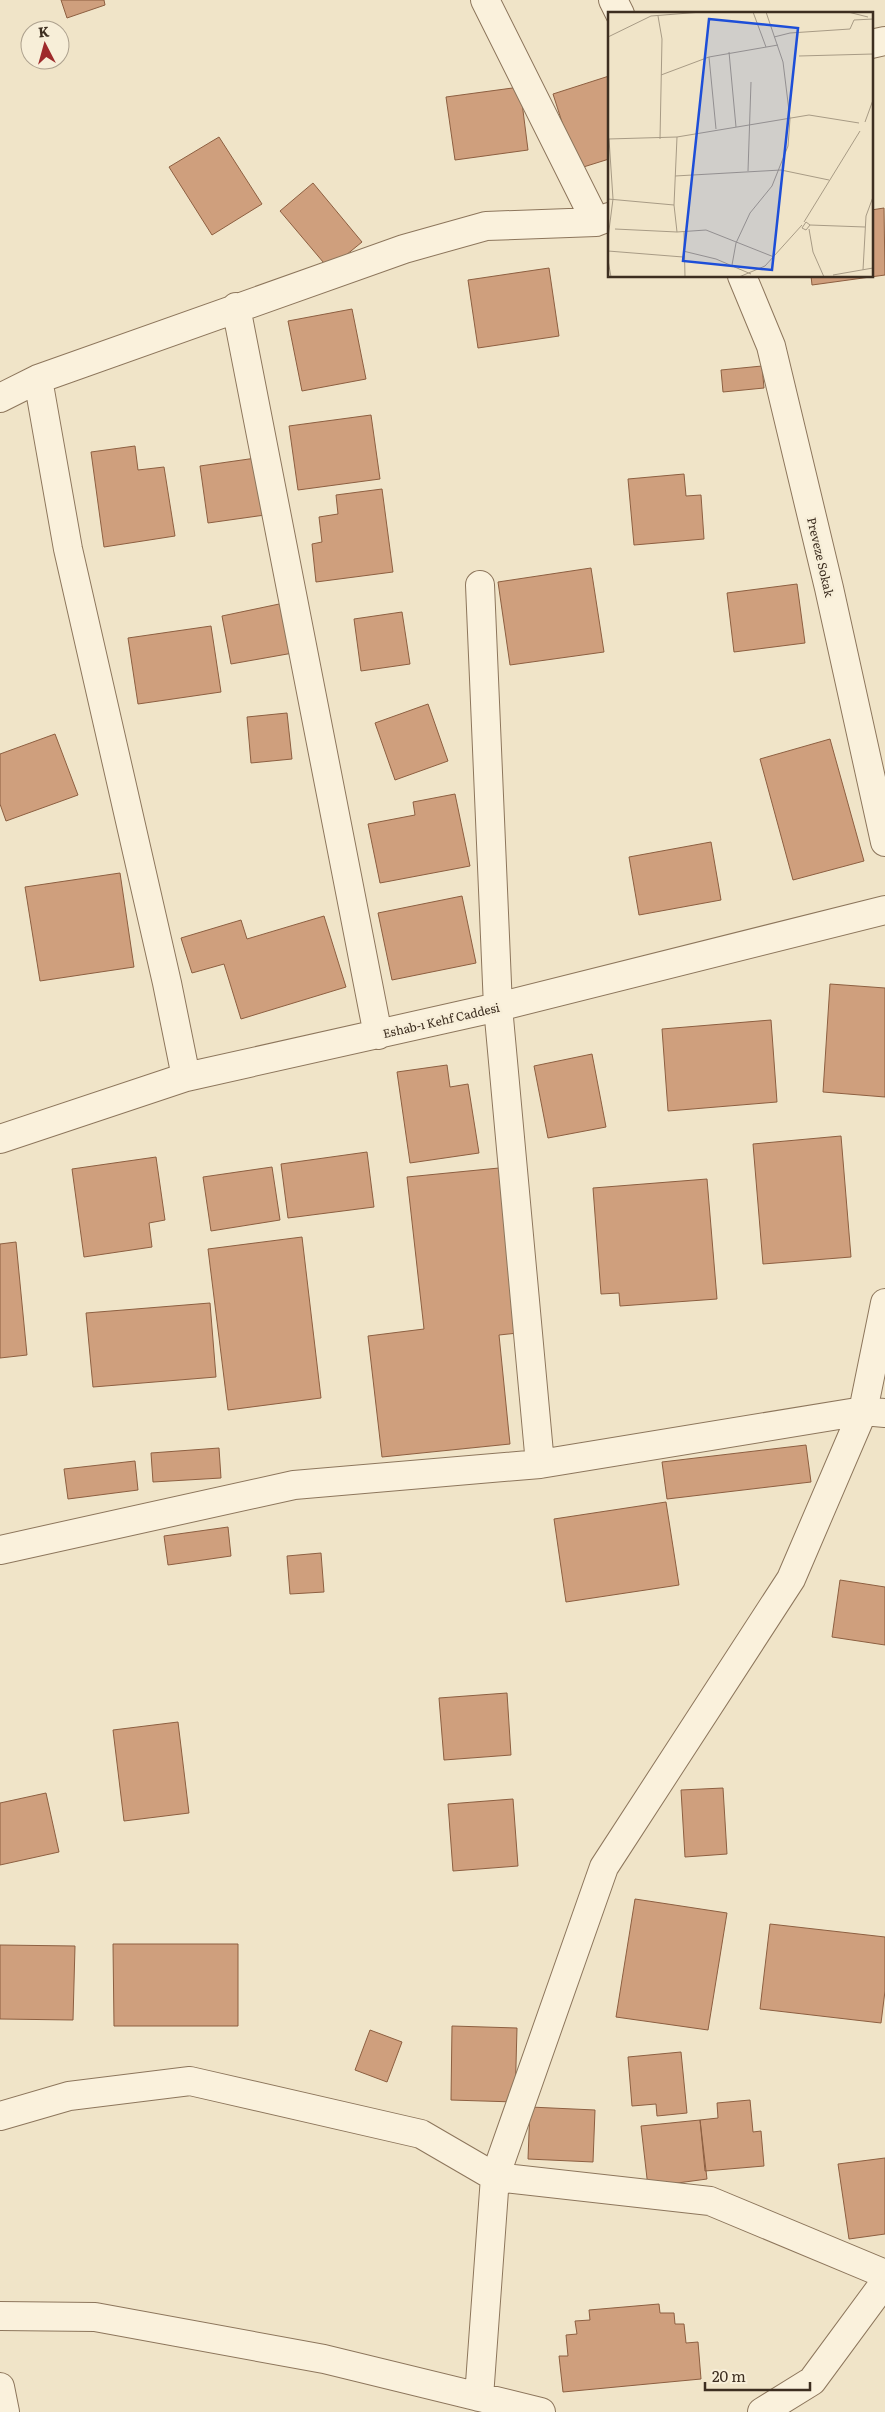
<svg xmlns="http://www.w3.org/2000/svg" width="885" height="2412" font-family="Literata,serif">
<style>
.building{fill:#cf9f7d;stroke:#8d5f41}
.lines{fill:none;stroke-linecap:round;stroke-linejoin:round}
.minor-casing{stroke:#8d765c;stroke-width:30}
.minor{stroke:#faf1dc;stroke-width:28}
.labels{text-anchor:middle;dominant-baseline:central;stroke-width:5;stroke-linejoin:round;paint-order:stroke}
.street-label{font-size:12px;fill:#3d2e20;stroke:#f7eed8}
.inset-road{fill:none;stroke:#a89b85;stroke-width:1}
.view{fill:#1d4ed8;fill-opacity:0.15;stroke:#1d4ed8;stroke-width:2.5}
.inset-edge{fill:none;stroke:#3d2e20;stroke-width:2.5}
</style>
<rect width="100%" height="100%" fill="#f0e4c8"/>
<!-- building -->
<path class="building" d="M61 0H104L105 5 67 18Z
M609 76V159L577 169 553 94Z
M520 87 528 150 455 160 446 97Z
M219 137 262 204 212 235 169 167Z
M313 183 362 242 329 269 280 211Z
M884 208 885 275 812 285 811 276H871V210Z
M549 268 559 336 478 348 468 280Z
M352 309 366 379 302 391 288 321Z
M762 366 764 388 723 392 721 370Z
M371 415 380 479 298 490 289 426Z
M135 446 138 470 164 467 175 536 104 547 91 452Z
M256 458 265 515 208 523 200 466Z
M684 474 686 496 701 495 704 539 634 545 628 479Z
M382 489 393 572 316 582 312 544 322 542 319 517 338 514 336 495Z
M591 568 604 652 510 665 498 582Z
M797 584 805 643 734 652 727 593Z
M284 603 293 653 231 664 222 616Z
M402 612 410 664 361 671 354 619Z
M211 626 221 692 138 704 128 638Z
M428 704 448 761 395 780 375 723Z
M287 713 292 759 251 763 247 717Z
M55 734 78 795 6 821 0 804V754Z
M830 739 864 861 793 880 760 759Z
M455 794 470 866 380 883 368 824 415 815 413 802Z
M711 842 721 900 639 915 629 857Z
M120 873 134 967 40 981 25 887Z
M462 896 476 963 392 980 378 913Z
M324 916 346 987 241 1019 224 964 192 973 181 938 241 920 247 939Z
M830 984 885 988V1097L823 1092Z
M771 1020 777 1102 668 1111 662 1029Z
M592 1054 606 1127 548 1138 534 1066Z
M447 1065 450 1087 468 1084 479 1153 410 1163 397 1072Z
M841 1136 851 1257 763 1264 753 1144Z
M367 1152 374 1207 288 1218 281 1164Z
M156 1157 165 1220 149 1223 152 1247 84 1257 72 1169Z
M272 1167 280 1220 211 1231 203 1177Z
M499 1168 518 1333 499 1335 510 1444 382 1457 368 1336 424 1329 407 1177Z
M707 1179 717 1299 620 1306 619 1293 601 1294 593 1188Z
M302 1237 321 1398 228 1410 208 1249Z
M16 1242 27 1355 0 1358V1244Z
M210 1303 216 1377 93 1387 86 1313Z
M806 1445 811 1482 667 1499 662 1462Z
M219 1448 221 1478 153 1482 151 1453Z
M135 1461 138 1490 68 1499 64 1469Z
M666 1502 679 1585 566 1602 554 1519Z
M228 1527 231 1556 168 1565 164 1536Z
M321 1553 324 1592 290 1594 287 1556Z
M840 1580 885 1587V1645L832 1637Z
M507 1693 511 1755 444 1760 439 1698Z
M178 1722 189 1813 124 1821 113 1730Z
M723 1788 727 1854 685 1857 681 1790Z
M46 1793 59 1852 0 1865V1803Z
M513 1799 518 1866 453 1871 448 1804Z
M635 1899 727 1913 708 2030 616 2017Z
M770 1924 885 1937V1991L881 2023 760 2009Z
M113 1944H238V2026H114Z
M0 1945 75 1946 73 2020 0 2019Z
M452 2026 517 2028 515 2102 451 2100Z
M370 2030 402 2042 387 2082 355 2070Z
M681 2052 687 2113 657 2116 656 2104 632 2106 628 2057Z
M750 2100 753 2132 761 2131 764 2166 705 2171 700 2120 718 2118 717 2103Z
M530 2107 595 2110 593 2162 528 2159Z
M700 2120 707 2179 648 2187 641 2126Z
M885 2158V2234L849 2239 838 2164Z
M659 2304 660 2313H674L675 2324H684L686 2343 698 2342 701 2379 563 2392 559 2356H568L566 2335 577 2334 575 2321 590 2320 589 2310Z"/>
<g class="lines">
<!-- minor casing -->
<g class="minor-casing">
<path id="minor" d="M485 0 596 222
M613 0 620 14
M871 44 885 41
M742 276 771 346 829 588 885 842
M236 307 378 1035
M38 379 68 549 167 983 186 1077
M0 398 38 379 404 249 486 226 596 222 609 217
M480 585 498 1007 540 1464
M0 1139 186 1077 498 1007 885 910
M0 1550 294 1485 540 1464 863 1411 885 1413
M0 2116 69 2096 190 2081 421 2134 495 2177 710 2201 885 2274
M0 2316 95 2317 324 2359 541 2412
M0 2387 5 2412
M479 2397 495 2177 604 1867 791 1579 863 1411 885 1303
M762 2412 812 2381 885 2282"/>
</g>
<!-- minor -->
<use href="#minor" class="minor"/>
</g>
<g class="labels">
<!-- street labels -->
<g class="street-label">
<text transform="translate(821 557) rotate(77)">Preveze Sokak</text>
<text transform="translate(441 1020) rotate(-13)">Eshab-ı Kehf Caddesi</text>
</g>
</g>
<!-- overview -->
<g transform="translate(608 12)">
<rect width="265" height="265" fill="#f0e4c8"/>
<path class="inset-road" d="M145 0 158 35M240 0 260 5M50 4 54 27 52 127M0 25 43 4 94 0M166 25 182 21 242 17 246 8 265 7M121 40 128 115M191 44 265 42M101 45 108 117M53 63 101 45 170 33M257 110 265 88M69 125 66 193 69 220 98 218 166 245M0 127 69 125 201 103 251 111M140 159 143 70M67 164 173 158 221 168M0 187 66 193M196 210 252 119M202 213 198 218 194 216 198 210 202 213 257 215M7 217 69 220M201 217 205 240 216 265M76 220 77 265M0 226 5 187 1 127M0 239 75 245M75 239 108 247 143 262M0 248 3 265M124 253 128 231 142 201 164 174 180 134 182 107 175 50 158 0M255 258 258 204 265 185M225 263 265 256M131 265 157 254 194 213"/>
<path class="view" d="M101 7 190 16 164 258 75 249Z"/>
<rect width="265" height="265" class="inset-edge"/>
</g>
<!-- north arrow -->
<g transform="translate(45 45) rotate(354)"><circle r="24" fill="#f7eed8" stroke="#ada18e"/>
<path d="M0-4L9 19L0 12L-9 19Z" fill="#9e2a2b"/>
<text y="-8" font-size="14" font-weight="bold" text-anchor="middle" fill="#3d2e20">K</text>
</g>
<!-- scale -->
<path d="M705 2382v8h105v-8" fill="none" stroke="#3d2e20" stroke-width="2.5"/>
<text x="712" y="2382" font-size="15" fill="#3d2e20" stroke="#f7eed8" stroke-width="4" paint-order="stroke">20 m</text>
</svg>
